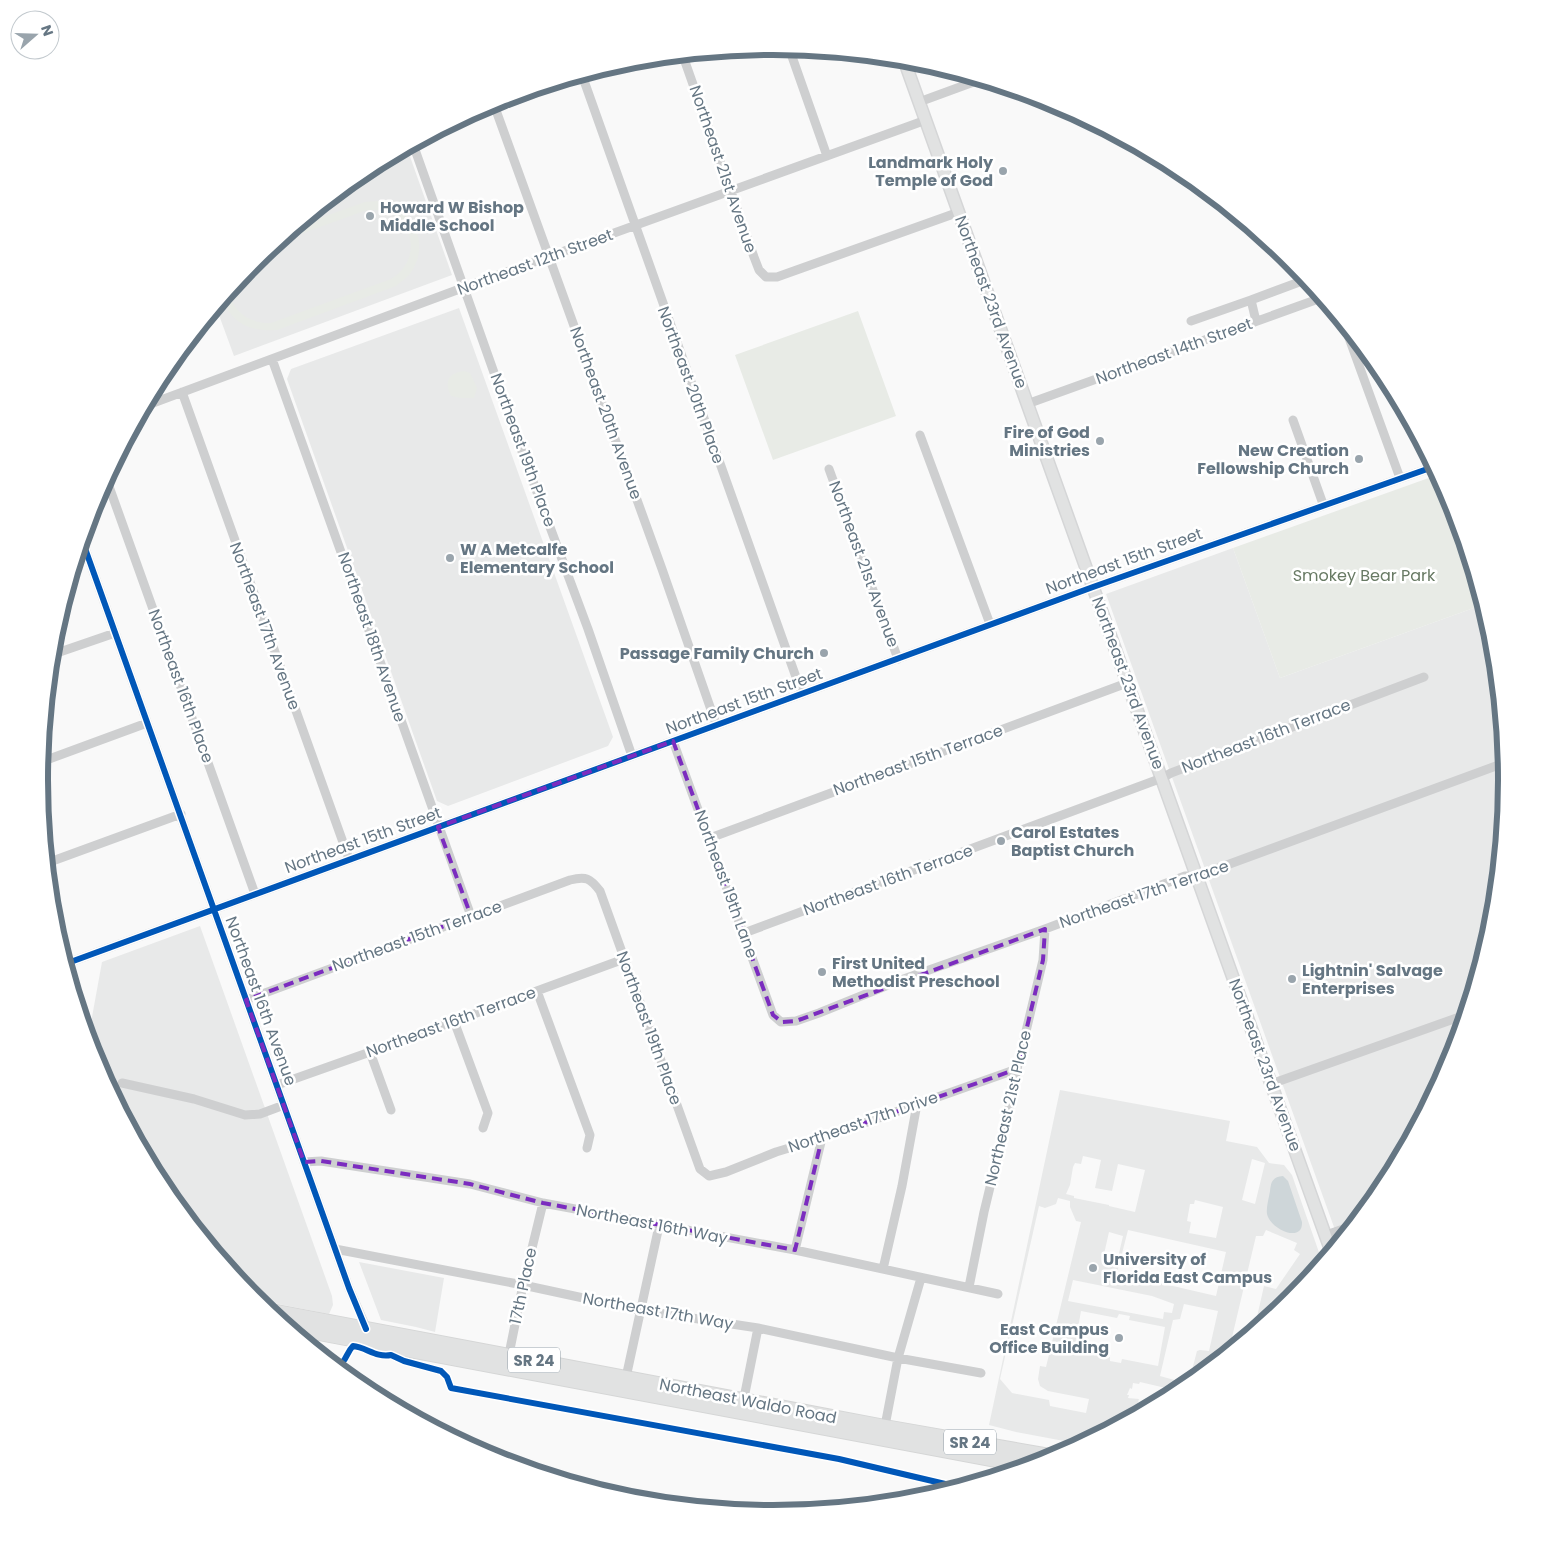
<svg xmlns="http://www.w3.org/2000/svg" width="1545" height="1561" font-family="Poppins,sans-serif">
<style>
.built{fill:#e8e9e9;fill-rule:evenodd}
.green{fill:#e8ebe6}
.water{fill:#ced6d9}
.lines{fill:none;stroke-linecap:round;stroke-linejoin:round}
.major-casing{stroke:#d5d6d7;stroke-width:14}
.highway-casing{stroke:#d5d6d6;stroke-width:16}
.minor{stroke:#cecfd0;stroke-width:9}
.major{stroke:#e1e2e2;stroke-width:11}
.highway{stroke:#e1e2e2;stroke-width:14}
.cycleway-casing{stroke:#fff;stroke-width:9}
.cycleway{stroke:#0057b8;stroke-width:6}
.marked{fill:none;stroke:#7b2cbf;stroke-width:4;stroke-dasharray:10 6;stroke-linejoin:round}
.poi-dot{fill:#99a4ac;stroke:#fff;stroke-width:2}
.labels{text-anchor:middle;dominant-baseline:central;stroke-width:5;stroke-linejoin:round;paint-order:stroke}
.shield{fill:#fff;stroke:#939fa8;stroke-width:1}
.shield-label{font-size:15px;font-weight:bold;fill:#657683}
.poi-label{font-size:16px;font-weight:bold;fill:#657683;stroke:#fff;text-anchor:start}
.street-label{font-size:16px;fill:#657683;stroke:#fff}
.park-label{font-size:16px;fill:#687a64;stroke:#fff}
.rim{fill:none;stroke:#657683;stroke-width:6}
</style>
<rect width="100%" height="100%" fill="#f9f9f9"/>
<!-- built -->
<path class="built" d="M407 148 452 275 234 356 216 307 254 261 365 170Z
M459 308 613 737 608 746 448 806 437 801 287 379 291 369Z
M1233 548 1280 678 1482 605 1492 638 1506 781 1492 924 1450 1062 1382 1188 1339 1241 1106 594Z
M200 926 332 1296 333 1305 329 1314 253 1299 162 1188 95 1061 88 1039 102 962Z
M1060 1090 1230 1121 1226 1141 1257 1147 1269 1163 1284 1165 1292 1175 1322 1261 1291 1300 1254 1330 1264 1286 1276 1289 1300 1254 1294 1250 1297 1243 1266 1230 1263 1236H1256L1229 1350 1199 1375 1193 1373 1192 1370 1197 1351 1200 1350 1209 1351 1218 1311 1184 1304 1180 1319 1173 1320 1160 1376 1178 1381V1386L1184 1388 1169 1397 1170 1389 1140 1382 1139 1384 1133 1383 1132 1389 1130 1388 1127 1395H1129L1128 1398 1139 1399 1136 1410 1141 1412 1080 1444 1016 1432 989 1425ZM1083 1156 1101 1160 1095 1188 1112 1191 1118 1164 1145 1170 1135 1212 1109 1206V1205L1074 1198V1196L1066 1194 1070 1185 1073 1167 1075 1163 1081 1164ZM1252 1159 1265 1163 1255 1204 1242 1200ZM1058 1198 1070 1201V1207L1076 1221 1081 1222 1046 1367 1040 1366 1038 1379 1040 1386 1048 1391 1089 1399 1086 1413 1050 1406 1049 1400 1012 1393 1000 1379 1039 1206 1045 1208 1056 1204ZM1195 1200 1223 1207 1216 1238 1189 1233 1191 1222 1187 1221 1190 1204H1194ZM1128 1230 1226 1252 1216 1296 1117 1273ZM1109 1232 1123 1236 1116 1266 1102 1263ZM1073 1280 1152 1296 1174 1304 1172 1313 1164 1312 1163 1319 1068 1301ZM1081 1311 1117 1318 1119 1314 1130 1316 1129 1320 1165 1327 1158 1366 1122 1359 1121 1363 1110 1361V1357L1074 1350Z
M359 1262 444 1278 435 1332 416 1327 381 1320Z"/>
<!-- green -->
<path class="green" d="M377 201C408 204 430 238 414 267 410 276 403 280 396 286L277 330C252 332 231 324 223 299L229 292C233 312 250 324 271 323L391 279C429 256 408 201 364 211L276 243 295 227 365 202Z
M858 311 896 416 773 460 735 355Z
M464 371 470 373 477 388 474 398H460L451 396C444 382 448 373 464 371Z
M1437 475 1451 500 1482 605 1280 678 1233 548Z"/>
<!-- water -->
<path class="water" d="M1283 1176 1288 1181 1302 1222C1303 1244 1270 1229 1267 1214 1266 1207 1269 1198 1270 1191 1271 1181 1273 1177 1283 1176Z"/>
<g class="lines">
<!-- major casing -->
<g class="major-casing">
<path id="major" d="M904 60 1331 1251"/>
</g>
<!-- highway casing -->
<g class="highway-casing">
<path id="highway" d="M266 1310 885 1427 1055 1457
M287 1327 1028 1466"/>
</g>
<!-- minor -->
<path class="minor" d="M789 48 827 156
M683 56 754 257 759 270 766 277H777L959 212
M582 75 802 694
M493 102 662 569 716 724
M919 102 979 80
M413 144 525 460 588 629 632 756
M1251 300 1302 281
M1191 321 1251 300 1256 321
M1345 327 1400 478
M272 359 471 916
M182 392 349 859
M1027 404 1321 298
M145 406 465 287 926 120
M1293 420 1323 504
M920 435 990 624
M829 469 898 659
M106 478 255 894
M82 540 349 1288 368 1332
M51 655 115 633
M673 741 773 1015 781 1022 796 1021 819 1013 898 981 1045 929 1185 876H1197L1504 763
M41 762 147 723
M710 838 1127 683
M47 863 181 814
M744 933 1162 778 1171 773 1424 677
M65 964 1093 587 1433 467
M537 991 590 1135 587 1148
M246 1000 570 880C586 876 590 878 600 891L700 1169 709 1176 726 1172 776 1152 822 1138 1017 1069
M454 1021 488 1113 483 1128
M370 1052 391 1110
M122 1083 194 1099 245 1115 260 1114 284 1105
M1271 1084 1465 1015
M277 1085 370 1052 624 959
M304 1162 321 1161 470 1184 543 1203 795 1250 998 1294
M1326 1235 1352 1226
M335 1249 523 1285 639 1310 758 1328 898 1358 981 1373
M795 1250 822 1138
M883 1269 902 1186 917 1104
M969 1287 984 1212 1006 1121 1017 1069 1043 960 1045 929
M508 1359 523 1285 543 1203
M625 1382 659 1226
M743 1403 758 1328
M884 1431 898 1358 921 1278"/>
<!-- major -->
<use href="#major" class="major"/>
<!-- highway -->
<use href="#highway" class="highway"/>
<!-- cycleway casing -->
<g class="cycleway-casing">
<path id="cycleway" d="M82 540 349 1288 366 1329
M65 964 1093 587 1433 467
M334 1366C347 1364 345 1354 353 1346 366 1347 376 1358 391 1355L404 1361 441 1371 447 1377 451 1388 839 1459 958 1487"/>
</g>
<!-- cycleway -->
<use href="#cycleway" class="cycleway"/>
</g>
<!-- marked area -->
<path class="marked" d="M673 741 773 1015 782 1022 796 1021 1045 929 1043 960 1017 1069 822 1138 795 1250 543 1203 470 1184 321 1161 304 1162 246 1000 471 916 438 827Z"/>
<!-- markers -->
<g class="poi-dot">
<circle cx="1003" cy="171" r="5"/>
<circle cx="370" cy="216" r="5"/>
<circle cx="1100" cy="441" r="5"/>
<circle cx="1359" cy="459" r="5"/>
<circle cx="450" cy="558" r="5"/>
<circle cx="824" cy="653" r="5"/>
<circle cx="1001" cy="841" r="5"/>
<circle cx="822" cy="972" r="5"/>
<circle cx="1292" cy="979" r="5"/>
<circle cx="1093" cy="1268" r="5"/>
<circle cx="1119" cy="1338" r="5"/>
</g>
<g class="labels">
<!-- shield labels -->
<g class="shield">
<rect x="508" y="1347.5" width="52" height="25" rx="4"/>
<rect x="944" y="1429.5" width="52" height="25" rx="4"/>
</g>
<g class="shield-label">
<text x="534" y="1360">SR 24</text>
<text x="970" y="1442">SR 24</text>
</g>
<!-- poi labels -->
<g class="poi-label">
<text x="993" y="162" text-anchor="end">Landmark Holy<tspan x="993" dy="18">Temple of God</tspan></text>
<text x="380" y="207">Howard W Bishop<tspan x="380" dy="18">Middle School</tspan></text>
<text x="1090" y="432" text-anchor="end">Fire of God<tspan x="1090" dy="18">Ministries</tspan></text>
<text x="1349" y="450" text-anchor="end">New Creation<tspan x="1349" dy="18">Fellowship Church</tspan></text>
<text x="460" y="549">W A Metcalfe<tspan x="460" dy="18">Elementary School</tspan></text>
<text x="814" y="653" text-anchor="end">Passage Family Church</text>
<text x="1011" y="832">Carol Estates<tspan x="1011" dy="18">Baptist Church</tspan></text>
<text x="832" y="963">First United<tspan x="832" dy="18">Methodist Preschool</tspan></text>
<text x="1302" y="970">Lightnin' Salvage<tspan x="1302" dy="18">Enterprises</tspan></text>
<text x="1103" y="1259">University of<tspan x="1103" dy="18">Florida East Campus</tspan></text>
<text x="1109" y="1329" text-anchor="end">East Campus<tspan x="1109" dy="18">Office Building</tspan></text>
</g>
<!-- street labels -->
<g class="street-label">
<text transform="translate(723 169) rotate(71)">Northeast 21st Avenue</text>
<text transform="translate(535 262) rotate(-20)">Northeast 12th Street</text>
<text transform="translate(991 302) rotate(70)">Northeast 23rd Avenue</text>
<text transform="translate(1174 351) rotate(-20)">Northeast 14th Street</text>
<text transform="translate(691 385) rotate(70)">Northeast 20th Place</text>
<text transform="translate(606 413) rotate(70)">Northeast 20th Avenue</text>
<text transform="translate(523 450) rotate(70)">Northeast 19th Place</text>
<text transform="translate(1124 561) rotate(-20)">Northeast 15th Street</text>
<text transform="translate(864 564) rotate(70)">Northeast 21st Avenue</text>
<text transform="translate(265 626) rotate(70)">Northeast 17th Avenue</text>
<text transform="translate(372 637) rotate(71)">Northeast 18th Avenue</text>
<text transform="translate(1128 683) rotate(70)">Northeast 23rd Avenue</text>
<text transform="translate(181 686) rotate(70)">Northeast 16th Place</text>
<text transform="translate(744 701) rotate(-20)">Northeast 15th Street</text>
<text transform="translate(1266 736) rotate(-21)">Northeast 16th Terrace</text>
<text transform="translate(918 760) rotate(-20)">Northeast 15th Terrace</text>
<text transform="translate(363 840) rotate(-20)">Northeast 15th Street</text>
<text transform="translate(888 880) rotate(-20)">Northeast 16th Terrace</text>
<text transform="translate(726 884) rotate(70)">Northeast 19th Lane</text>
<text transform="translate(1144 894) rotate(-19)">Northeast 17th Terrace</text>
<text transform="translate(417 936) rotate(-20)">Northeast 15th Terrace</text>
<text transform="translate(261 1001) rotate(70)">Northeast 16th Avenue</text>
<text transform="translate(451 1022) rotate(-20)">Northeast 16th Terrace</text>
<text transform="translate(649 1028) rotate(70)">Northeast 19th Place</text>
<text transform="translate(1265 1065) rotate(70)">Northeast 23rd Avenue</text>
<text transform="translate(1008 1108) rotate(-77)">Northeast 21st Place</text>
<text transform="translate(863 1122) rotate(-19)">Northeast 17th Drive</text>
<text transform="translate(652 1224) rotate(11)">Northeast 16th Way</text>
<text transform="translate(523 1286) rotate(-78)">17th Place</text>
<text transform="translate(658 1311) rotate(10)">Northeast 17th Way</text>
<text transform="translate(748 1401) rotate(11)">Northeast Waldo Road</text>
</g>
<!-- park labels -->
<g class="park-label">
<text x="1364" y="575">Smokey Bear Park</text>
</g>
</g>
<!-- crop -->
<path d="M0 0H1545V1561H0ZM48 780a725 725 0 1 1 1450 0a725 725 0 1 1-1450 0Z" fill="#fff" fill-rule="evenodd"/>
<path class="rim" d="M48 780a725 725 0 1 1 1450 0a725 725 0 1 1-1450 0Z"/>
<!-- north arrow -->
<g transform="translate(35 35) rotate(70)"><circle r="24" fill="#ffffff" stroke="#c1c8cd"/>
<path d="M0-4L9 19L0 12L-9 19Z" fill="#99a4ac"/>
<text y="-8" font-size="14" font-weight="bold" text-anchor="middle" fill="#657683">N</text>
</g>
</svg>
